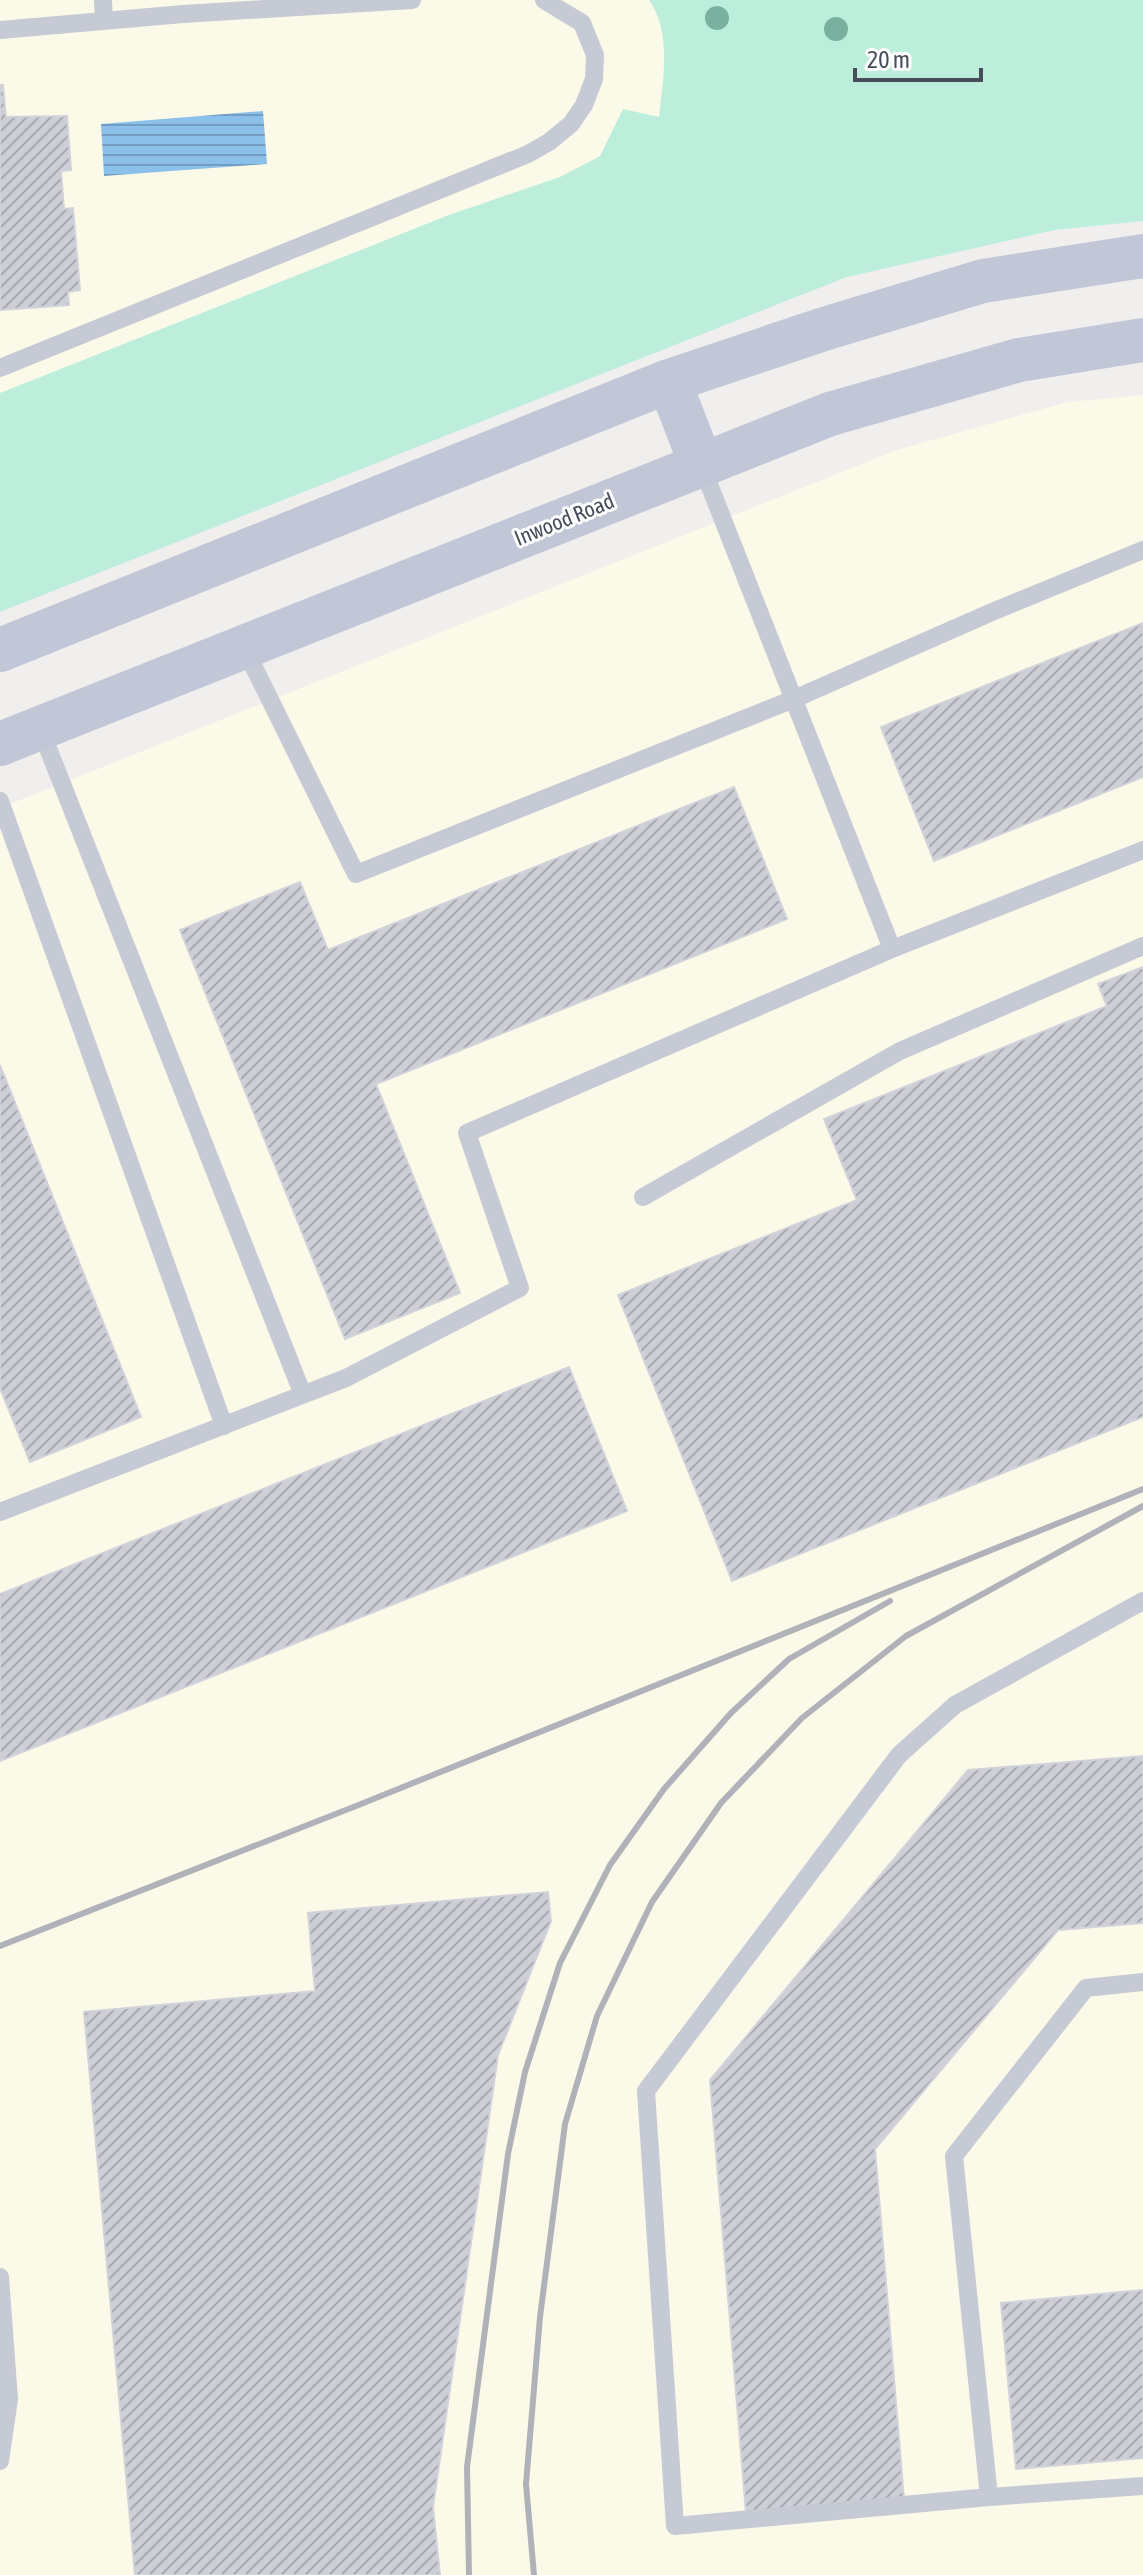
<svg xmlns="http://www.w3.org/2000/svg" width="1143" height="2575" font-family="'Asap Condensed',sans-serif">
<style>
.commercial{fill:#fbfae8}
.grass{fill:#bdeedc}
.water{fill:url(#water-rules)}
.building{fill:url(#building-hatch);stroke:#d2d3da;stroke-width:2}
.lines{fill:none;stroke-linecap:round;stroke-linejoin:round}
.service{stroke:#c5cad5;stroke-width:18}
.secondary{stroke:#c1c7d7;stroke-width:44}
.rail{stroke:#b1b2b9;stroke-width:6}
.tree{fill:#7ab0a0}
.labels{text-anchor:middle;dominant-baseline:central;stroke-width:6;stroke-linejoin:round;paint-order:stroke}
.street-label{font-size:22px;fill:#474d5b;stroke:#fff}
</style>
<defs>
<pattern id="water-rules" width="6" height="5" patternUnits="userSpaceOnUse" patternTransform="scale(2)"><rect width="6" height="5" fill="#8bc0ea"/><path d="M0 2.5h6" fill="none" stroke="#739ec1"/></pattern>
<pattern id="building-hatch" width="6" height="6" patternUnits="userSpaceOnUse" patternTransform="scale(2)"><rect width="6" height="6" fill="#cecfd6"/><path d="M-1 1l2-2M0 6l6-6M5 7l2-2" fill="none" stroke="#a9aab1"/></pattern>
</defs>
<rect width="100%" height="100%" fill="#f1efee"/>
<!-- commercial -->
<path class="commercial" d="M0 0H1143L936 232 0 601Z
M1143 395V2575H0V808L897 450 1068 402Z"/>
<!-- grass -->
<path class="grass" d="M649 0H1143V221L1055 230 847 277 0 612V393L449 215 560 177 600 156 623 109 659 117C663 80 672 32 649 0Z"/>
<!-- water -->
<path class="water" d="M263 111 267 164 104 176 101 124Z"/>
<!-- building -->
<path class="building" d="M0 85H3L6 117 67 116 71 170 61 171 64 209 73 208 80 290 68 292 69 305 0 310Z
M1143 623V777L934 861 881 727Z
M734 787 787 919 376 1084 460 1293 345 1339 180 930 300 882 328 950Z
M1143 967V1417L732 1581 618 1295 857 1200 824 1119 1107 1006 1098 984Z
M0 1065 141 1417 30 1462 0 1388Z
M569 1367 627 1511 0 1761V1594Z
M1143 1756V1923L1058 1930 875 2149 904 2500 746 2513 710 2080 968 1770Z
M548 1892 551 1921 498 2055 433 2507 440 2575H135L84 2012 315 1991 308 1913Z
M1143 2290V2458L1016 2469 1001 2303Z"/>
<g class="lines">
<!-- service -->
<path class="service" d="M103 0 104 21
M0 30 183 14 412 0
M0 368 528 154 549 142 571 124 584 105 594 79 595 55 582 23 544 0
M701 464 892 949 1143 850
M244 647 356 874 794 699 992 612 1143 550
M40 728 303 1395
M0 801 224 1426
M643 1197 900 1051 1143 946
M0 1512 346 1378 520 1288 467 1133 892 949
M1143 1982 1086 1988 954 2156 989 2497 1143 2486
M0 2277 9 2399 0 2461
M989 2497 675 2526 646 2091 899 1755 955 1705 1143 1601"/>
<!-- secondary -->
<path class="secondary" d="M669 381 701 464
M0 650 669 381 824 329 983 281 1143 256
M0 744 830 414 1019 360 1143 340"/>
<!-- rail -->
<path class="rail" d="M0 1946 356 1806 1143 1489
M469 2575 467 2467 508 2154 525 2072 560 1963 610 1865 664 1789 731 1713 789 1659 890 1601
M534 2575 526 2484 540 2317 565 2124 597 2016 652 1902 721 1803 802 1718 906 1636 1143 1506"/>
</g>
<!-- trees -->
<g class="tree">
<circle cx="717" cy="18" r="12"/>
<circle cx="836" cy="29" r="12"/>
</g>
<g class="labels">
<!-- street labels -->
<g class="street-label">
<text transform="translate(564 519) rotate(-22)">Inwood Road</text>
</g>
</g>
<!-- scale -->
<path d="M855 68v12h126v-12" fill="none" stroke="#474d5b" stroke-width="4"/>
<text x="867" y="68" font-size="24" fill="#474d5b" stroke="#ffffff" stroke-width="6" paint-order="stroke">20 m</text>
</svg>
